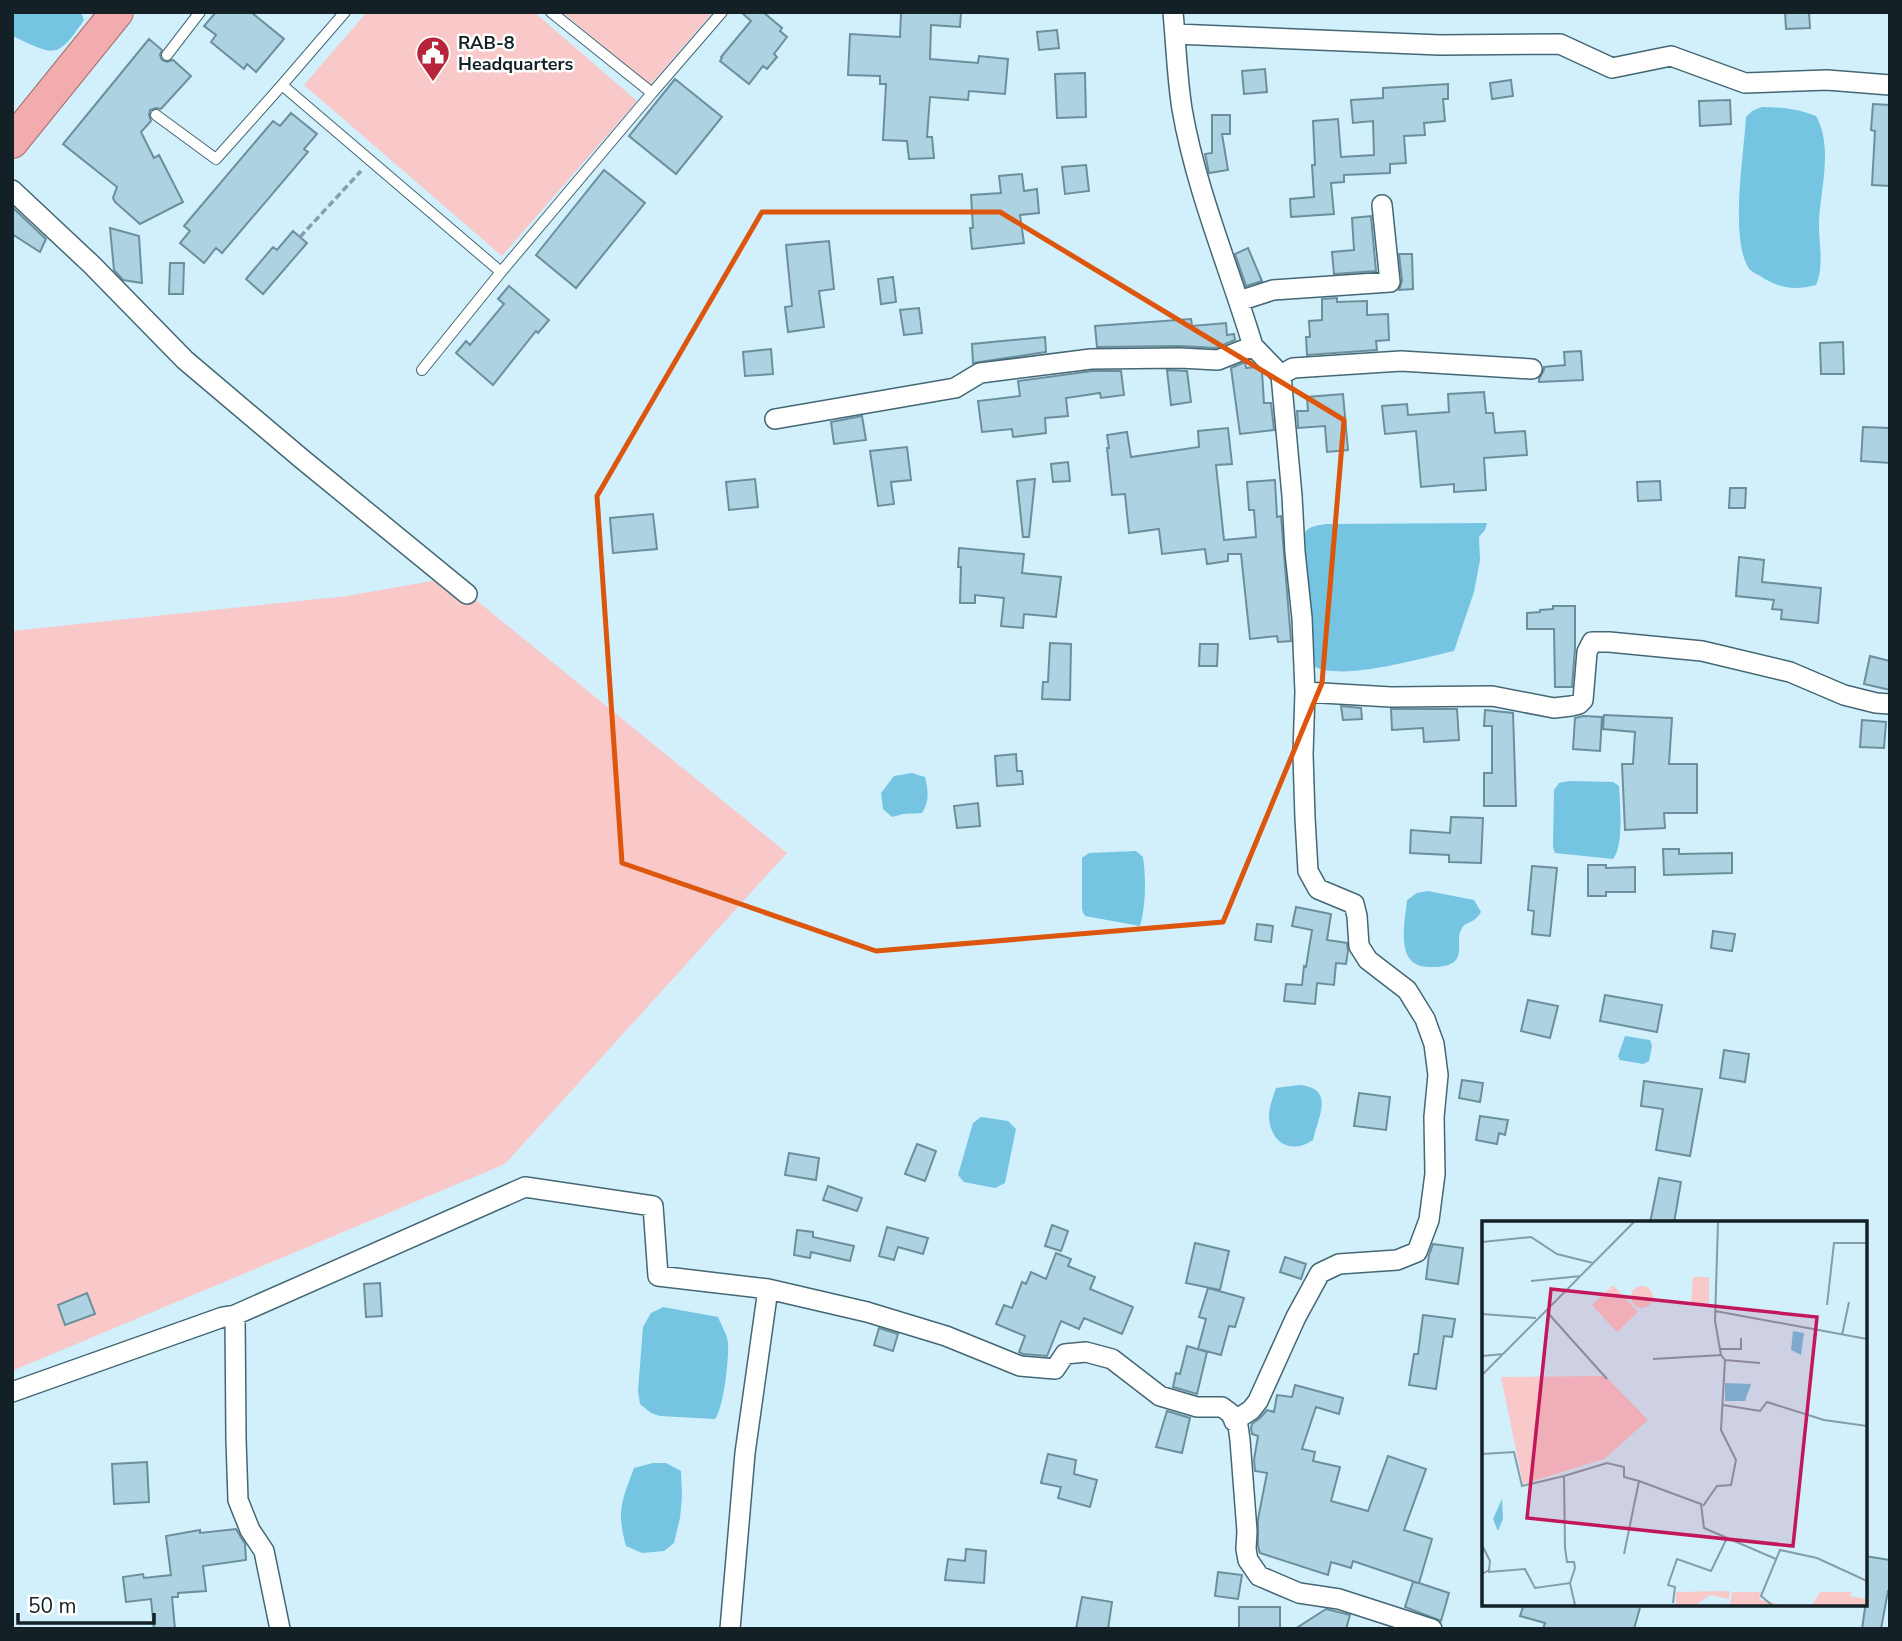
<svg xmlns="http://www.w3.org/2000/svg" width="1902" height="1641" font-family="'Nunito Sans',sans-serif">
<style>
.green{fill:#f8c9c8}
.water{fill:#74c4e2}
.building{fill:#add2e1;stroke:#6c8f9d;stroke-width:2}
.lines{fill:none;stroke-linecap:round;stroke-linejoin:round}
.service-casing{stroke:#446774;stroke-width:12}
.minor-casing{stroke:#446774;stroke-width:22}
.trunk-casing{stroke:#a16e71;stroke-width:34}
.path{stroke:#879fa9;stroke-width:3.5;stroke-dasharray:7 3.5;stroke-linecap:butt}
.service{stroke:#fff;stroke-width:10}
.minor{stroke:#fff;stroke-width:19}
.trunk{stroke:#f2acae;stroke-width:32}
.marked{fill:none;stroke:#dd560d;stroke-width:5;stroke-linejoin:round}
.labels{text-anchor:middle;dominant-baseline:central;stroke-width:5;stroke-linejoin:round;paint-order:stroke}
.poi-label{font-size:18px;font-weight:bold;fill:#132126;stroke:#fff;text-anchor:start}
.inset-road{fill:none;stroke:#859da6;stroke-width:2}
.view{fill:#c2185b;fill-opacity:0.15;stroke:#c2185b;stroke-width:3.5}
.inset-edge{fill:none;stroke:#132126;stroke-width:3.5}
</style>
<rect width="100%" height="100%" fill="#d1f0fc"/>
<!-- green -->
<path class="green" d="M367 12H534L637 101 502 256 304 85Z
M562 12H713L650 85Z
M449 578 787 853 505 1164 12 1371V631L347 596Z"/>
<!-- water -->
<path class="water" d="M12 12H81L84 20C56 61 55 55 12 36Z
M1762 107C1781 107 1799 109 1816 116 1833 146 1821 187 1819 220 1818 242 1825 264 1816 285 1793 291 1779 288 1760 276 1755 273 1751 272 1748 267 1730 236 1744 154 1746 117L1752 111Z
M1487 523 1485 530 1479 537 1480 560 1474 592 1454 651C1421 658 1345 681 1315 667L1313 657 1302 538C1307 526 1314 526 1326 524Z
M912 773 925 777C928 790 930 801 922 813L903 814 892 817 883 809 881 793 894 776Z
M1569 781 1613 782 1619 786C1620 803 1624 846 1613 859L1555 853 1553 847 1554 790 1559 783Z
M1136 851 1143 857C1146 878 1146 905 1140 926L1085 916 1082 910V858L1089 853Z
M1428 891 1474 900 1481 912C1479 915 1477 918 1474 920 1468 924 1464 923 1461 930 1456 939 1463 953 1455 961 1449 967 1437 967 1429 967 1394 967 1405 923 1407 900L1417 893Z
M1625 1036 1650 1040 1652 1046 1649 1061 1643 1064 1620 1060 1618 1056Z
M1299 1085C1335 1088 1319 1115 1313 1140 1291 1155 1270 1143 1269 1116 1269 1107 1273 1097 1276 1088Z
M981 1117 1008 1121 1016 1129 1005 1183 995 1188 964 1182 958 1175 973 1123Z
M663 1307 718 1317C721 1325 727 1334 728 1343 729 1357 724 1408 715 1419L660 1416 651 1413 640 1404 638 1391 643 1327 651 1313Z
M653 1463H666L681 1471 682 1497 680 1518 674 1543 664 1551 642 1553 626 1546C616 1510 622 1501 634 1468Z"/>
<!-- building -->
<path class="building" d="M216 12H251L284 39 256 72 247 64 244 69 211 42 216 35 204 26Z
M741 12H763L782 28 780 31 787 37 774 54 777 57 767 69 763 66 749 84 720 61 722 58 721 57 751 21Z
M901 12H961L960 27 931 25 930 59 978 63 979 56 1008 59 1005 94 969 91 968 100 930 97 927 137H932L934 158 909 159 907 141 883 140 886 84H880V76L848 75 850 34 900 37Z
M1785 12H1809L1810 28 1786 29Z
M1057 30 1059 48 1039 50 1037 32Z
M149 39 162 50 160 55 162 60 167 62 173 60 191 76 161 109 156 108 150 110 149 115 151 121 141 132 154 158 159 155 183 202 140 224 115 202 113 198 117 187 63 144Z
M1265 69 1267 92 1244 94 1242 71Z
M1085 73 1086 117 1057 118 1055 74Z
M675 79 722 117 676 174 629 136Z
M1511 80 1513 96 1492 99 1490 83Z
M1448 84V99H1443L1445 121 1424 123 1425 135 1404 136 1406 163 1390 164V173L1344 175V182L1331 183 1334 214 1291 217 1290 199 1314 197 1312 165H1315L1313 121 1338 119 1341 157 1374 155 1373 121 1353 123 1351 100 1383 98V88Z
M1730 100 1731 124 1700 126 1699 101Z
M1873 104 1890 105V186L1872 185 1875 131 1871 130Z
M291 113 317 134 304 149 308 152 222 253 216 248 204 263 180 243 190 231 184 226 273 121 280 126Z
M1212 115H1230V134H1222L1228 170 1209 173 1205 154 1212 153Z
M1086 165 1089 191 1065 194 1062 167Z
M604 170 645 203 576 288 536 255Z
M1022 174 1024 191 1037 189 1039 213 1020 215 1024 243 972 249 970 228H973L971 195 1001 193 999 176Z
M12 207 46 239 40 252 12 234Z
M1371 216 1376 271 1334 274 1332 252 1354 250 1352 218Z
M110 228 139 236 142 283 123 280 114 270Z
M293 231 307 243 263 294 246 279 273 247 277 250Z
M829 241 834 289 819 291 824 327 788 332 785 307 792 306 786 245Z
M1248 248 1262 281 1246 286 1235 254Z
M1399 254H1412L1413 289 1399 290 1402 281Z
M170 263H184L183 294H169Z
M893 277 896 302 881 304 878 279Z
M509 286 549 320 538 333 536 331 493 385 456 353 466 341 470 345 504 304 498 299Z
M1337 298V302L1367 301V315L1388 314 1389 340 1376 341 1377 350 1307 355 1306 337H1310L1309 321 1322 320V299Z
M919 308 922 333 904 335 900 310Z
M1191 319 1192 326 1226 323 1227 335 1234 334 1235 340 1216 348 1180 346 1097 347 1095 326Z
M1045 337 1046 352 973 363 972 344Z
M1843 342 1844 374H1821L1820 343Z
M771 349 773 374 745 376 743 352Z
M1581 351 1583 380 1539 382V379L1544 370V367L1565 365 1564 352Z
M1245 362 1246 368 1256 367 1262 372 1264 403H1271L1274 430 1240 434 1231 368Z
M1167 370 1187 371 1191 402 1171 405Z
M1092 371H1121L1124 395 1101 398 1100 393 1066 398 1068 416 1045 418 1046 433 1013 437 1012 429 982 432 978 401 1020 396 1018 381Z
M1484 392 1486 413H1493L1495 433 1525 431 1527 455 1484 458 1486 490 1454 492V484L1421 487 1416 431 1385 434 1382 406 1407 404 1408 415 1449 412 1448 394Z
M1343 394 1348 450 1327 452 1325 426 1298 428 1297 411H1308L1307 397Z
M862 416 866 440 834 444 831 422Z
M1863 427 1890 428V463L1861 461Z
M1228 428 1232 464 1216 465 1224 540 1256 537 1254 510H1249L1247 482 1275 480 1277 517 1281 516 1291 641 1278 642 1277 636 1250 639 1241 554H1228V561L1207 564 1205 549 1162 554 1159 529 1129 533 1125 494 1112 495 1107 448H1109L1107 435 1127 432 1131 457 1199 447 1198 431Z
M907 447 911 480 891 482 894 504 878 506 870 451Z
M1068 462 1070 481 1053 482 1051 464Z
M755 479 758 507 729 510 726 482Z
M1035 479 1029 537H1023L1017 481Z
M1660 481 1661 500 1638 501 1637 482Z
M1730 488H1746L1745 508H1729Z
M653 514 657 549 613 553 610 518Z
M959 548 1024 554 1022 573 1061 577 1056 617 1024 614 1023 628 1001 626 1004 598 975 595V603H960L961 567H958Z
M1739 557 1764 560 1762 582 1821 588 1818 623 1781 619 1782 610 1772 609 1774 600 1736 596Z
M1553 606H1575V649L1572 687H1555L1554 629H1527V613L1540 612V610L1553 609Z
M1050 643 1071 644 1070 700 1042 699 1043 682H1048Z
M1200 644H1218L1217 666H1199Z
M1870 656 1890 661V690L1864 684Z
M1341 706 1361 708 1362 719 1343 720Z
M1391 709H1457L1459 740 1424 742 1423 728 1392 730Z
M1485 710 1513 713 1516 806H1484V773H1492V726H1484Z
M1604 715 1672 718 1669 764H1697V813H1664L1665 828 1625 830 1622 764H1633L1635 732 1603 729Z
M1583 716 1602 717 1600 751 1573 749 1575 718Z
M1862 720 1886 722 1884 748 1860 747Z
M1016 754 1017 771H1022L1023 784 997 786 995 756Z
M978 803 980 826 957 828 954 806Z
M1451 817 1483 818 1481 863 1449 862V855L1410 853 1411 830 1450 833Z
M1663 849H1679V854L1732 853V873L1664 875Z
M1588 865H1606V868L1635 867V892H1606V896H1588Z
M1532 866 1557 868 1550 936 1532 934 1534 911 1528 910Z
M1296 907 1331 914 1327 940 1347 943 1348 951 1346 964 1336 963 1334 985 1317 983 1315 1004 1284 1001 1286 984 1302 985 1304 966 1306 967 1312 930 1292 926Z
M1257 924 1273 926 1271 942 1255 940Z
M1713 931 1735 934 1732 951 1711 948Z
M1605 995 1662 1005 1657 1032 1600 1021Z
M1528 1000 1558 1006 1550 1038 1521 1031Z
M1724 1050 1749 1054 1745 1082 1720 1078Z
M1462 1080 1483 1083 1480 1102 1459 1098Z
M1644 1081 1702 1089 1690 1156 1656 1150 1663 1109 1641 1106Z
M1359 1093 1390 1097 1386 1130 1354 1126Z
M1480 1116 1508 1120 1505 1135 1499 1133 1497 1144 1476 1140Z
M917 1144 936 1151 925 1181 905 1174Z
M789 1153 819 1158 816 1180 785 1175Z
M1659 1178 1681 1182 1674 1223H1650Z
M828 1186 862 1198 857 1211 823 1200Z
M1052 1225 1068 1231 1061 1251 1045 1246Z
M887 1227 928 1238 923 1254 898 1247 894 1260 879 1256Z
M797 1230 813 1232V1237L854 1246 850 1261 811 1252 810 1258 794 1255Z
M1195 1243 1229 1251 1220 1290 1186 1283Z
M1433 1244 1463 1248 1458 1284 1426 1279 1429 1255Z
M1056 1253 1071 1259 1068 1266 1095 1277 1090 1289 1133 1307 1122 1334 1084 1318 1079 1329 1061 1321 1047 1356 1023 1354 1019 1352 1025 1336 996 1324 1004 1305 1012 1308 1022 1282 1026 1284 1031 1272 1046 1279Z
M1285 1257 1306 1264 1301 1279 1280 1272Z
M380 1283 382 1316 366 1317 364 1284Z
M1208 1288 1244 1298 1235 1327 1229 1326 1221 1355 1198 1349 1206 1319 1199 1317Z
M87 1293 95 1314 65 1325 58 1305Z
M1423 1315 1455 1319 1452 1337 1444 1336 1436 1389 1409 1385 1414 1354H1418Z
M879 1328 898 1334 893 1351 874 1345Z
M1187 1346 1207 1352 1197 1394 1173 1387 1176 1373 1180 1374Z
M1295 1385 1343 1398 1339 1414 1316 1407 1302 1449 1315 1452 1313 1461 1340 1467 1331 1501 1368 1511 1388 1456 1426 1469 1404 1530 1432 1539 1419 1583 1449 1593 1441 1621 1405 1607 1413 1582 1418 1583 1353 1561 1351 1568 1331 1562 1328 1575 1260 1553 1258 1546V1519L1267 1473 1255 1471 1254 1460 1258 1436 1252 1434 1251 1428 1252 1424 1260 1418 1267 1410 1274 1412 1277 1395 1292 1397Z
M1167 1411 1190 1418 1182 1453 1156 1447Z
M1048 1454 1076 1460 1074 1474 1097 1480 1090 1507 1058 1498 1061 1487 1041 1483Z
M147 1462 149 1502 114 1504 112 1464Z
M236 1529 245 1544 246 1560 203 1566 206 1591 178 1593V1597H172L175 1629H154L151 1599 126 1602 123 1577 143 1574 144 1578 171 1575 166 1536 200 1530V1533Z
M966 1549 986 1551 984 1583 945 1580 948 1559 965 1561Z
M1865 1556 1890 1560V1591H1888L1881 1629H1862L1868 1587 1865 1586Z
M1218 1572 1242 1575 1238 1599 1215 1596Z
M1082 1597 1112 1602 1108 1629H1076Z
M1524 1604H1641L1634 1629H1543L1545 1623 1520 1616Z
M1239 1607H1280V1629H1239Z
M1326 1609 1350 1615 1346 1629H1295Z"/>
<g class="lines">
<!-- service casing -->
<g class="service-casing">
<path id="service" d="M345 12 282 85 501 272 652 93 551 12
M167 55 200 12
M652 93 722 12
M156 115 216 159 282 85
M422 370 501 272"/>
</g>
<!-- minor casing -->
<g class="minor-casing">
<path id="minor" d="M1175 34 1440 45 1560 44 1612 68 1671 56 1745 83 1827 80 1890 85
M12 190 92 265 185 360 302 459 467 594
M1239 301 1273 290 1390 282 1382 205
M1281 375 1293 368 1401 361 1532 369
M775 419 955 388 980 373 1091 359 1180 358 1218 360 1253 346C1229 267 1196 190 1182 109 1177 77 1176 44 1173 12
M1305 692 1391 697 1492 696 1554 708 1571 706 1579 704 1583 700 1587 652 1592 642H1609L1702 651 1790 672 1844 695 1876 703 1890 704
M768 1289 867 1312 946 1336 1020 1366 1055 1369 1065 1354 1086 1352 1112 1359 1160 1396 1197 1407H1222L1230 1413 1238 1426 1240 1440 1247 1531 1246 1549 1248 1560 1259 1576 1299 1593 1339 1599 1432 1629
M235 1315 525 1187 653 1206 658 1276 768 1289 745 1453 730 1629
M12 1392 223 1317 235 1315 236 1439 238 1500 250 1530 264 1551 280 1629
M1234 1421 1251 1410 1258 1401 1296 1317 1320 1273 1339 1264 1397 1260 1417 1252 1429 1220 1435 1174 1434 1117 1438 1075 1434 1044 1425 1019 1407 990 1368 960 1359 946 1357 916 1354 904 1318 889 1308 871 1305 818 1303 754 1305 692 1302 618 1295 552 1292 496 1281 375 1253 346"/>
</g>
<!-- trunk casing -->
<g class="trunk-casing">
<path id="trunk" d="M12 142 117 12"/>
</g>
<!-- path -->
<path class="path" d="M300 237 361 171"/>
<!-- service -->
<use href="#service" class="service"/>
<!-- minor -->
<use href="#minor" class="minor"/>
<!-- trunk -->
<use href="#trunk" class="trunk"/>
</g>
<!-- marked area -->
<path class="marked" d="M762 212H1000L1344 420 1322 683 1223 922 876 951 622 863 597 496Z"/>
<!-- icons -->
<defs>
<g id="civic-pin" transform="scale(1.75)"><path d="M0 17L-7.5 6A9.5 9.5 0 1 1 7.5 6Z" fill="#b6253a" stroke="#fff"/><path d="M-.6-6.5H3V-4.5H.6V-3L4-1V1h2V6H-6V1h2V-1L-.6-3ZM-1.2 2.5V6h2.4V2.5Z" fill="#fff"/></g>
</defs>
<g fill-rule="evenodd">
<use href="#civic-pin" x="433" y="53"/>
</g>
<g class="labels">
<!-- poi labels -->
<g class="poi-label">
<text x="458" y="43">RAB-8<tspan x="458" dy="21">Headquarters</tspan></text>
</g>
</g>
<!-- overview -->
<g transform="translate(1482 1221)">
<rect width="385" height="385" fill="#d1f0fc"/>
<path d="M211 56H227V82H209ZM131 64 156 91 135 111 110 84ZM149 76a11 11 0 1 1 22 0a11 11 0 1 1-22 0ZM123 155 166 199 122 238 41 263 19 156ZM248 370 247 378 228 374 214 384H194V371ZM250 371H279L277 378 298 384H248ZM338 371H370L368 375 385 378V384H330Z" fill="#f8c9c8"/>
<path d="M311 110 322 112 319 134 309 129ZM243 162 269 163 263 180H243ZM20 278 21 298 16 310 11 298Z" fill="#74c4e2"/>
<path class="inset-road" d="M0 21 49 16 75 33 111 42M49 60 99 55M345 84 352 22H385M233 90 385 118M65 91 125 158M0 93 54 97M360 114 367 81M238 128H259V117M0 135 21 133 152 1M171 138 239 134 233 100 236 1M243 139 278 142M0 154 20 134M241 184 278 190 285 181 342 199 385 205M0 233 32 231 40 265 82 255 83 327 85 341H92L93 347 88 362M82 255 125 242 142 246V256L157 260 142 333M157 260 219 283 222 307 294 338M221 285 235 265 249 264 254 239 239 209 243 139 239 134M0 324 8 340 7 349 0 353M6 351 43 348 53 367 88 362 93 384M191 382 193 366 186 364 195 338 229 350 245 317M290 384 279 375 298 329 335 337 385 360"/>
<path class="view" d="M69 68 335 96 311 325 45 297Z"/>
<rect width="385" height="385" class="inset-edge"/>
</g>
<!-- border -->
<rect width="1902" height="1641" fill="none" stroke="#132126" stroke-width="28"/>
<!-- scale -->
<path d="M18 1613v10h136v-10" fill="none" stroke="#132126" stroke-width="3.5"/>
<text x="28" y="1613" font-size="21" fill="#132126" stroke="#ffffff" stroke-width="5" paint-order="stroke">50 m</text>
</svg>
